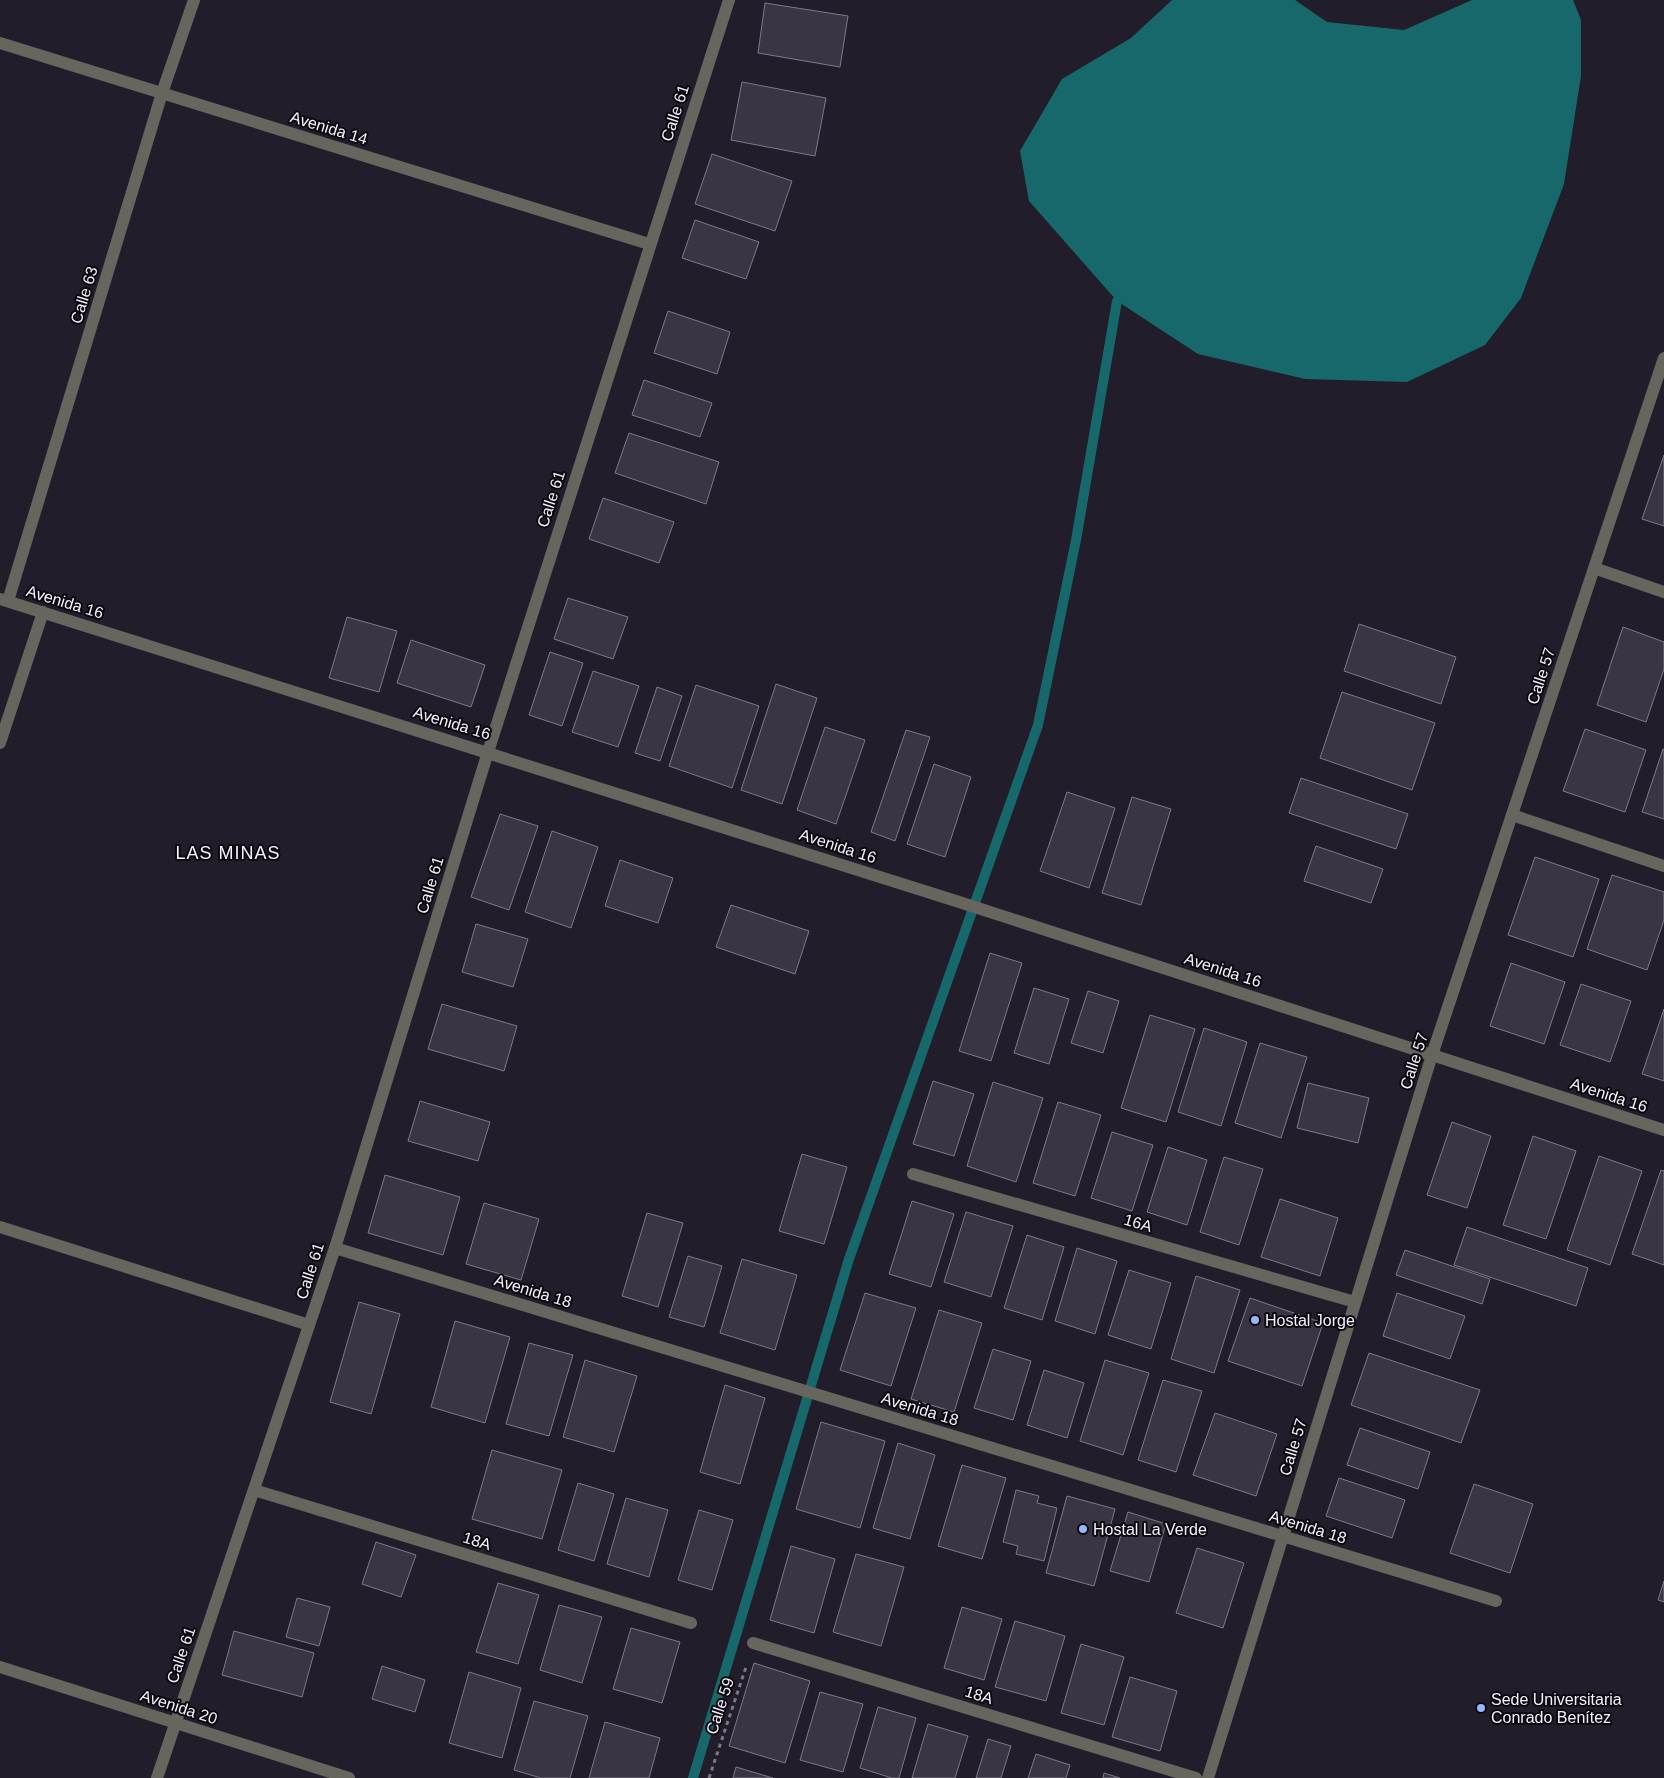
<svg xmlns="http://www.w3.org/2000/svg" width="1664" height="1778" font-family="Arial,sans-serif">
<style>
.water{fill:#16686b}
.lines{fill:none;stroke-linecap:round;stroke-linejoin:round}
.stream{stroke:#16686b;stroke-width:10}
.building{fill:#3a3444;stroke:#7e798a}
.path{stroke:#7c7884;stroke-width:3;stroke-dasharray:4 4;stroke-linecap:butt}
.service{stroke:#67655d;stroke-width:12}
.minor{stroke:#67655d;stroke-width:12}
.tertiary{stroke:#67655d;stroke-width:12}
.poi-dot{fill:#96b6fd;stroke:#0b090f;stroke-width:2}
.labels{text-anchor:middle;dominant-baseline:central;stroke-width:4;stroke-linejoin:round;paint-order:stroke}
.street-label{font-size:16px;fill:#f4f1fb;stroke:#0b090f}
.poi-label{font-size:16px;fill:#f4f1fb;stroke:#0b090f;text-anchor:start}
.neighbourhood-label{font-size:18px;letter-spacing:1px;fill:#f4f1fb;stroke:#0b090f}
</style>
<rect width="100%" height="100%" fill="#221d2b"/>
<!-- water -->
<path class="water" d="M1172 0H1295L1327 22 1404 30 1472 0H1573L1581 20V76L1564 184 1521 298 1485 345 1407 382 1305 379 1198 354 1117 301 1029 201 1020 151 1062 79 1131 38Z"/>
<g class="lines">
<!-- stream -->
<path class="stream" d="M693 1778 849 1259 1038 725 1076 540 1117 301"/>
</g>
<!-- building -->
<path class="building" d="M765 3 848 16 840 67 758 53Z
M742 82 826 98 815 156 731 140Z
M712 154 792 181 775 231 695 204Z
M695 220 759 242 746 279 682 258Z
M668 311 730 332 717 374 654 353Z
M644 380 712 403 700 437 632 415Z
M629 433 719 462 706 504 615 473Z
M1664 455V526L1642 519Z
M603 498 674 522 659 563 589 539Z
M568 598 628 617 613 659 554 639Z
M347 617 397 631 379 692 329 678Z
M1359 624 1456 657 1441 704 1344 671Z
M1623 627 1664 642V669L1646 722 1597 705Z
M411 640 485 665 471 707 397 683Z
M550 652 583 663 562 726 529 715Z
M593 671 639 686 618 747 572 732Z
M776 684 817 698 782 804 741 790Z
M696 685 759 706 732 788 669 766Z
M657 687 682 696 660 761 635 753Z
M1342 692 1435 723 1412 790 1320 758Z
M825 727 865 740 836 824 797 810Z
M1585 729 1646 750 1625 812 1563 791Z
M906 730 930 737 895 841 871 832Z
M1663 749H1664V819L1642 812Z
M934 764 971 777 945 857 907 844Z
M1301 778 1408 814 1396 849 1289 813Z
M1067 792 1115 808 1089 888 1040 871Z
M1132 797 1171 809 1141 905 1102 893Z
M500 814 538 826 509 910 471 897Z
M552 831 598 847 571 928 525 912Z
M1316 846 1383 869 1371 903 1304 881Z
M1535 857 1599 879 1573 957 1508 935Z
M620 860 673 878 658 923 605 906Z
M1612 875 1664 892V920L1647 970 1587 949Z
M731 905 809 931 795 974 716 947Z
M476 924 528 939 513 987 462 972Z
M990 953 1022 963 991 1061 959 1051Z
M1511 963 1565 982 1544 1044 1490 1026Z
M1581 984 1631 1001 1610 1062 1560 1045Z
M1034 988 1069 999 1049 1064 1014 1053Z
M1088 991 1119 1001 1103 1053 1071 1043Z
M442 1004 517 1026 504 1071 428 1049Z
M1664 1009V1081L1642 1074Z
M1150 1015 1195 1029 1166 1122 1121 1108Z
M1204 1028 1247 1042 1221 1126 1178 1112Z
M1260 1043 1307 1057 1281 1138 1235 1123Z
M933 1081 974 1094 954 1156 913 1144Z
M993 1082 1043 1098 1016 1182 967 1166Z
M1308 1083 1369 1098 1358 1143 1297 1128Z
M420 1101 490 1122 478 1161 408 1141Z
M1058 1102 1101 1115 1075 1196 1033 1183Z
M1452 1122 1491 1136 1467 1208 1427 1195Z
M1112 1132 1153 1145 1132 1211 1091 1198Z
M1533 1136 1576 1151 1546 1239 1503 1225Z
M1168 1147 1207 1160 1187 1225 1147 1212Z
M802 1154 847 1167 824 1244 779 1231Z
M1599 1156 1642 1171 1610 1265 1567 1250Z
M1224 1157 1263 1169 1239 1245 1200 1232Z
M1661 1170 1664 1171V1265L1632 1254Z
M385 1175 460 1197 443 1255 368 1233Z
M1280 1199 1338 1218 1320 1276 1261 1257Z
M912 1201 954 1214 931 1287 889 1274Z
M484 1203 539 1219 521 1280 466 1264Z
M966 1212 1013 1226 991 1297 944 1282Z
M647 1213 683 1223 658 1307 622 1296Z
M1467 1227 1588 1268 1576 1306 1454 1265Z
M1027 1235 1064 1247 1042 1320 1004 1308Z
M1077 1248 1117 1261 1095 1334 1055 1321Z
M1405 1250 1490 1279 1482 1304 1396 1275Z
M688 1256 722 1266 704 1327 669 1317Z
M742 1259 797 1275 775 1350 720 1333Z
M1129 1270 1171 1283 1151 1349 1108 1335Z
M1196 1276 1240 1290 1214 1373 1171 1359Z
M865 1293 916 1308 891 1386 840 1370Z
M1397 1293 1465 1316 1450 1359 1383 1336Z
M1250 1298 1323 1323 1302 1386 1228 1361Z
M359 1302 400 1314 371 1414 330 1402Z
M939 1310 982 1323 954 1412 911 1399Z
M455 1321 510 1337 485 1423 431 1407Z
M529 1343 573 1355 549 1436 506 1424Z
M993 1349 1031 1361 1013 1420 974 1408Z
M1369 1353 1480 1390 1461 1443 1351 1405Z
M585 1360 637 1376 614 1452 563 1437Z
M1105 1360 1149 1373 1123 1455 1080 1441Z
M1044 1370 1084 1383 1067 1438 1027 1425Z
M1163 1380 1202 1391 1176 1472 1138 1460Z
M725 1385 765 1398 740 1484 700 1472Z
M1215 1413 1277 1434 1256 1496 1193 1475Z
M821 1422 885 1441 860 1528 796 1509Z
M1360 1428 1430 1452 1418 1489 1347 1465Z
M898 1443 935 1455 910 1539 873 1528Z
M492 1450 562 1470 542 1539 472 1519Z
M962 1465 1006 1478 982 1559 938 1546Z
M1339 1478 1405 1500 1392 1538 1326 1516Z
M578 1483 614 1494 594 1561 558 1550Z
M1474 1484 1533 1504 1510 1573 1450 1553Z
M1016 1490 1039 1496 1037 1503 1057 1508 1044 1561 1016 1554 1018 1546 1003 1542Z
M1067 1496 1115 1509 1094 1586 1046 1573Z
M626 1498 668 1510 649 1577 607 1564Z
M699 1510 733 1520 712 1590 678 1580Z
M1128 1512 1166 1524 1149 1582 1110 1571Z
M376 1542 416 1555 401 1597 362 1584Z
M791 1546 835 1559 814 1633 770 1620Z
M1197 1548 1244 1563 1223 1628 1176 1613Z
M856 1554 904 1567 881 1646 833 1632Z
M1664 1581V1602L1658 1600Z
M498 1583 539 1595 518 1664 476 1652Z
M297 1598 330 1607 319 1646 286 1637Z
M559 1605 602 1617 582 1683 540 1670Z
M962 1607 1002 1619 984 1680 944 1668Z
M1015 1621 1065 1636 1046 1701 995 1687Z
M631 1628 680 1642 662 1703 613 1689Z
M234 1631 314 1653 302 1697 222 1675Z
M1081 1644 1124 1657 1104 1725 1061 1713Z
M754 1663 810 1681 785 1763 729 1746Z
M382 1666 425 1680 415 1712 372 1699Z
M469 1672 521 1688 502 1758 449 1743Z
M1130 1677 1177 1691 1160 1751 1112 1737Z
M820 1692 863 1704 843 1772 800 1760Z
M534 1701 588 1716 570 1778H541L514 1770Z
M878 1707 916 1718 899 1778H892L860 1768Z
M605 1722 660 1738 649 1778H589Z
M928 1724 968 1736 955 1778H912Z
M988 1739 1011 1746 1001 1778H976Z
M1036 1754 1070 1765 1066 1778H1028Z
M736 1767 773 1778H733Z
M1104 1773 1120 1778H1103Z"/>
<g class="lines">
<!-- path -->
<path class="path" d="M709 1778 746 1667"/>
<!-- service -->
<path class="service" d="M1512 815 1664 866
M0 1227 309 1325"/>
<!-- minor -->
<path class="minor" d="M0 43 649 244
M1594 568 1664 592
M0 599 956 901 1432 1055 1664 358
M8 601 162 93 194 0
M0 743 43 612
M913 1174 1355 1302
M335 1248 1496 1601
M254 1490 691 1623
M753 1643 1196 1778
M0 1667 349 1778
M157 1778 335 1248 488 752 729 0"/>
<!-- tertiary -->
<path class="tertiary" d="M1208 1778 1432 1055 1664 1130"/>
</g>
<!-- markers -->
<g class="poi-dot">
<circle cx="1255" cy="1320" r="5"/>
<circle cx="1083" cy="1529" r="5"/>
<circle cx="1481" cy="1708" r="5"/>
</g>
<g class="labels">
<!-- street labels -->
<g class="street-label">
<text transform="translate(675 113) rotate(-72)">Calle 61</text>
<text transform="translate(329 128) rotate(17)">Avenida 14</text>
<text transform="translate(84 295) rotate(-73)">Calle 63</text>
<text transform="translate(551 499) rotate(-72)">Calle 61</text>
<text transform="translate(65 602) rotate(17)">Avenida 16</text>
<text transform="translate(1541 676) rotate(-72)">Calle 57</text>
<text transform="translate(452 723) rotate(17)">Avenida 16</text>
<text transform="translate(838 846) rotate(18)">Avenida 16</text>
<text transform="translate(430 885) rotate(-73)">Calle 61</text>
<text transform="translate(1223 970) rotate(18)">Avenida 16</text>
<text transform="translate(1414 1061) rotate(-72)">Calle 57</text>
<text transform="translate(1609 1095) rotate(18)">Avenida 16</text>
<text transform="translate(1138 1223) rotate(16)">16A</text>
<text transform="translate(310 1271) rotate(-72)">Calle 61</text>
<text transform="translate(533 1291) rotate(17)">Avenida 18</text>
<text transform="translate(920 1409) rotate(17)">Avenida 18</text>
<text transform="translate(1293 1447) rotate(-73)">Calle 57</text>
<text transform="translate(1308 1527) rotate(17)">Avenida 18</text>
<text transform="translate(477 1541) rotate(17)">18A</text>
<text transform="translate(181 1655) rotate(-71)">Calle 61</text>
<text transform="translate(979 1695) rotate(17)">18A</text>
<text transform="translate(720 1706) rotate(-72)">Calle 59</text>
<text transform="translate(179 1707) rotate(18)">Avenida 20</text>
</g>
<!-- poi labels -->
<g class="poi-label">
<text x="1265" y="1320">Hostal Jorge</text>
<text x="1093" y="1529">Hostal La Verde</text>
<text x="1491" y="1699">Sede Universitaria<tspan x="1491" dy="18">Conrado Benítez</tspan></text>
</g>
<!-- neighbourhood labels -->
<g class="neighbourhood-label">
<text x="228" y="853">LAS MINAS</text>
</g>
</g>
</svg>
